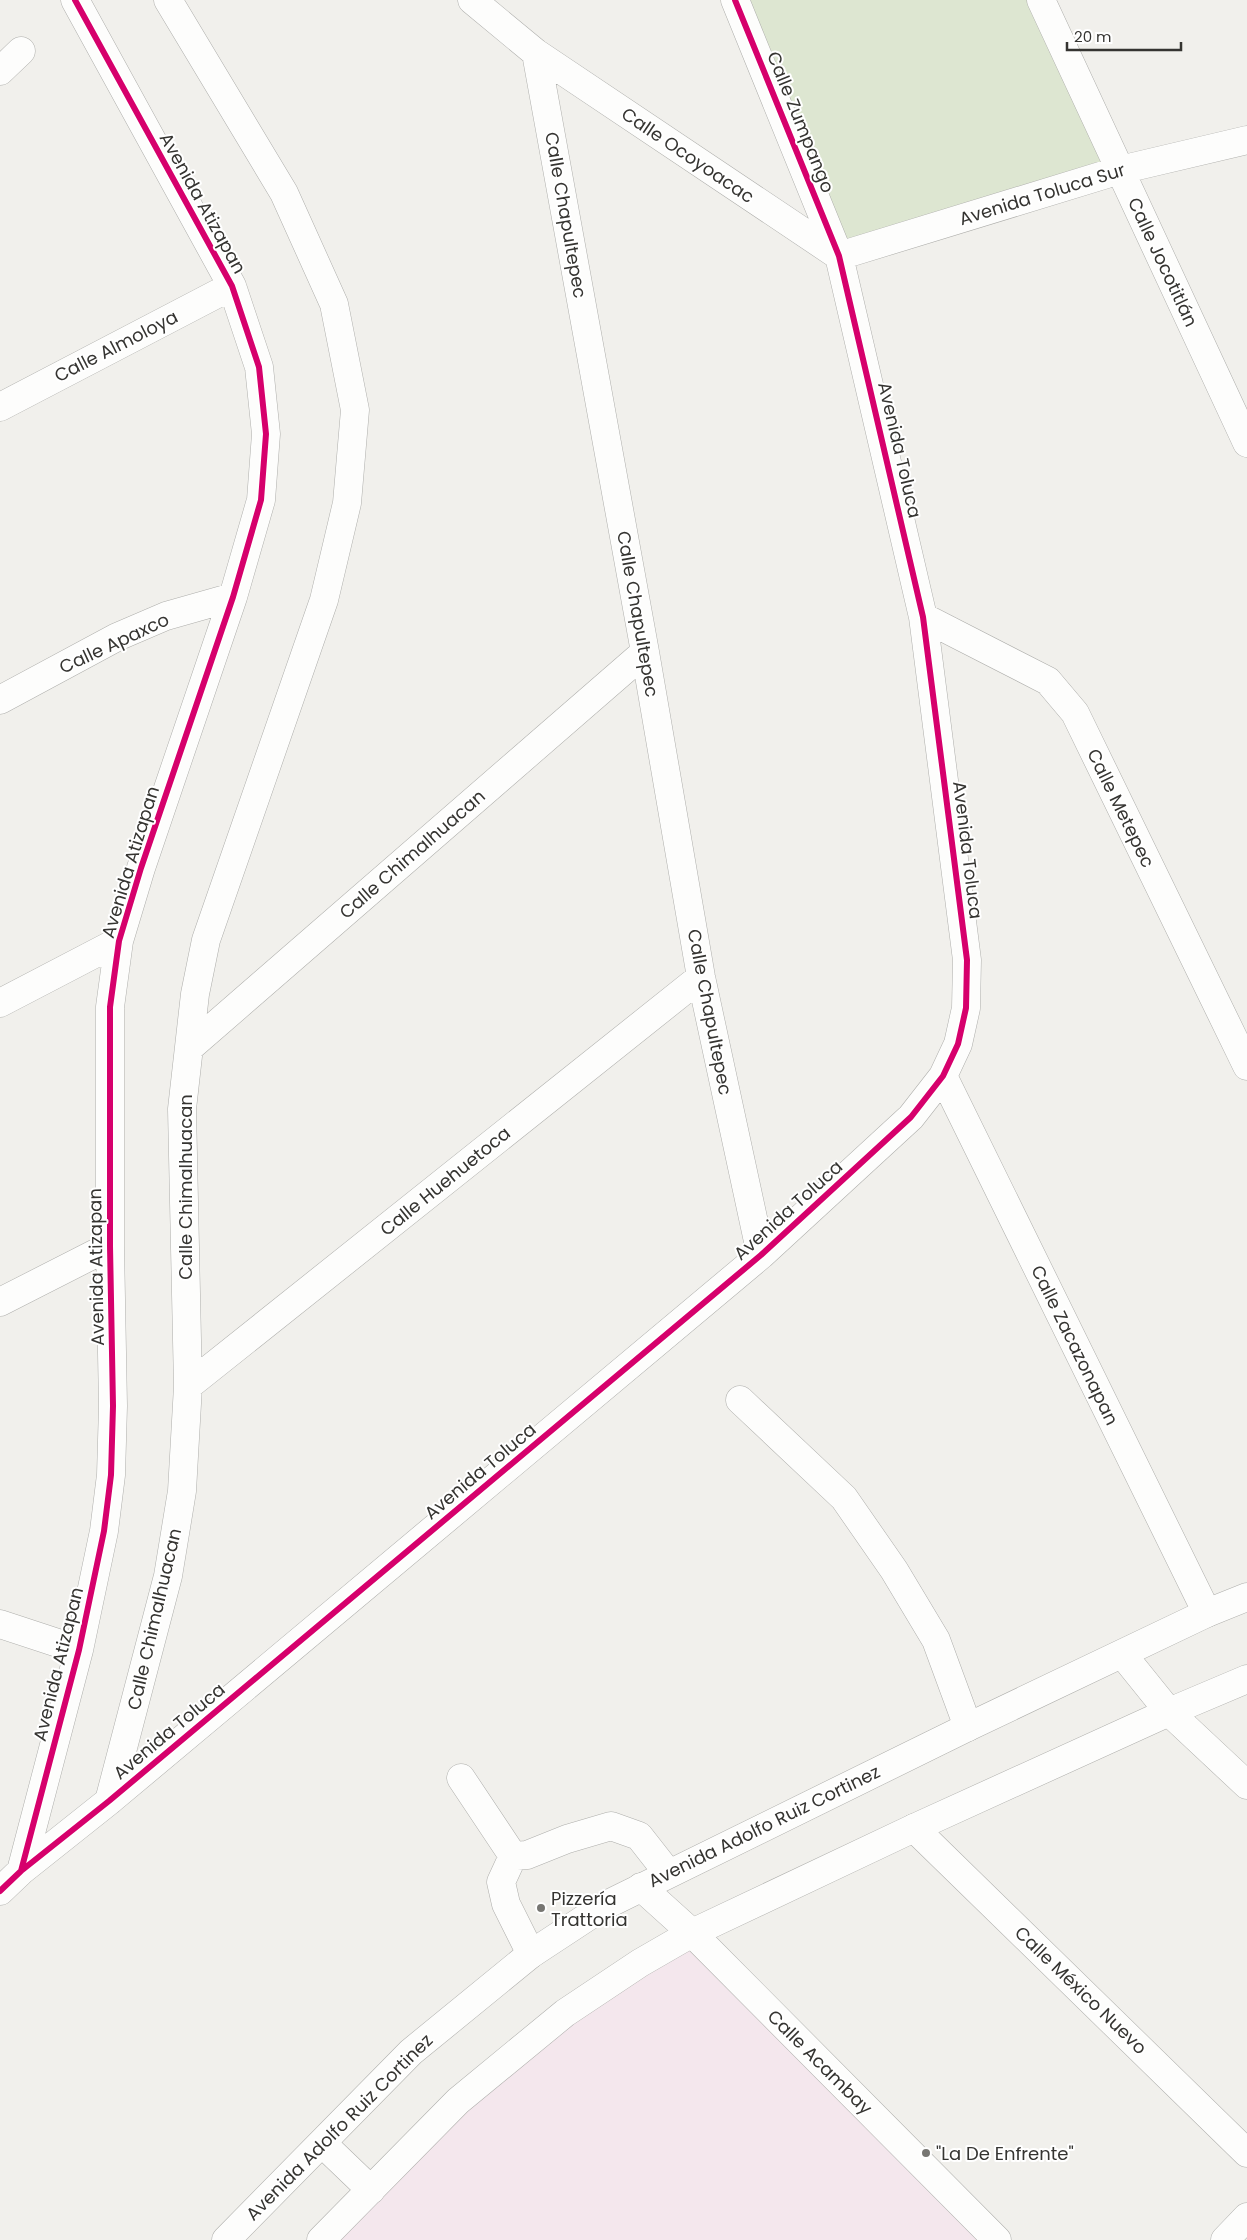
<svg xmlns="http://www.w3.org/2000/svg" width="1247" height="2240" font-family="Poppins,sans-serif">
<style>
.commercial{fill:#f4e7ed}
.green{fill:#dde6d1}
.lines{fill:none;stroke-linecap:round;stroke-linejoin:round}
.minor-casing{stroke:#aeaeab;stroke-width:29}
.major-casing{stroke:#aeaeab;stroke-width:29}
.minor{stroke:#fdfdfc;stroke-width:28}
.major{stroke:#fdfdfc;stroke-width:28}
.cycleway-casing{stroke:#fff;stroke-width:9}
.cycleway{stroke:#d6006c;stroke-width:6}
.poi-dot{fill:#777672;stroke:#fff;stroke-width:2}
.labels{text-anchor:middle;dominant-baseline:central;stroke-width:4;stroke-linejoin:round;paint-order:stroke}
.street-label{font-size:18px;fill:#353431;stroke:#fff}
.poi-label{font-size:18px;fill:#353431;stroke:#fff;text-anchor:start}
</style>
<rect width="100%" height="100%" fill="#f1f0ec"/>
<!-- commercial -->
<path class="commercial" d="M692 1933 997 2240H321L458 2101Z"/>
<!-- green -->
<path class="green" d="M735 0H1041L1120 170 839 256Z"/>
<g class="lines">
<!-- minor casing -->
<g class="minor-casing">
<path id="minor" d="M472 0 536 53 839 256
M1041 0 1247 443
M536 53 645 652 701 977 761 1255
M0 71 21 51
M839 256 1120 170 1247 140
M0 407 232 286
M923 617 1048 681 1075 713 1247 1066
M0 700 117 637 166 616 233 597
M0 1003 119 941
M189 1048 645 652
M943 1076 1207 1613
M0 1302 110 1246
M188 1386 701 977
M740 1400 844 1498 894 1570 936 1640 968 1727
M0 1624 79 1650
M1123 1655 1169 1712 1247 1785
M461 1778 513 1856 527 1855 567 1839 611 1826 639 1836 668 1873
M109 1801 168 1576 182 1491 188 1386 182 1109 195 994 206 940 324 600 347 503 355 410 334 304 284 193 168 0
M914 1828 1247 2153
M513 1856 501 1882 506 1904 531 1954
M21 1871 79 1650 104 1531 111 1475 113 1406 110 1246V1007L119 941 141 868 233 597 261 500 266 434 259 367 232 286 75 0
M641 1887 692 1933 997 2240
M0 1891 21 1871 109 1801 761 1255 911 1117 943 1076 958 1044 966 1008 967 960 923 617 839 256 735 0
M1225 2240 1247 2217"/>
</g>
<!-- major casing -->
<g class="major-casing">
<path id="major" d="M322 2143 371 2190
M226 2240 411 2052 531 1954 604 1906 968 1727 1207 1613 1247 1597
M321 2240 458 2101 565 2013 640 1963 692 1933 914 1828 1169 1712 1247 1679"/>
</g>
<!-- minor -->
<use href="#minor" class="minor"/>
<!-- major -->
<use href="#major" class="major"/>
<!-- cycleway casing -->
<g class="cycleway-casing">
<path id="cycleway" d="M21 1871 79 1650 104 1531 111 1475 113 1406 110 1246V1007L119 941 141 868 233 597 261 500 266 434 259 367 232 286 75 0
M0 1891 21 1871 109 1801 761 1255 911 1117 943 1076 958 1044 966 1008 967 960 923 617 839 256 735 0"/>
</g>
<!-- cycleway -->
<use href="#cycleway" class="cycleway"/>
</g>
<!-- markers -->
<g class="poi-dot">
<circle cx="541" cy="1908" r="5"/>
<circle cx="926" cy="2153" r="5"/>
</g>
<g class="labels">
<!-- street labels -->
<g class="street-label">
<text transform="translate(801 122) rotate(68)">Calle Zumpango</text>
<text transform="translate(688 155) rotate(34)">Calle Ocoyoacac</text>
<text transform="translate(1042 194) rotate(-17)">Avenida Toluca Sur</text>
<text transform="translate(203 203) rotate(61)">Avenida Atizapan</text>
<text transform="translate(566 215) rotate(80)">Calle Chapultepec</text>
<text transform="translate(1163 262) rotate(65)">Calle Jocotitlán</text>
<text transform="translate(116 346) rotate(-27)">Calle Almoloya</text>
<text transform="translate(900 450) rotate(77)">Avenida Toluca</text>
<text transform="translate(638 614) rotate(80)">Calle Chapultepec</text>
<text transform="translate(114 643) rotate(-25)">Calle Apaxco</text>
<text transform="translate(1121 808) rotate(64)">Calle Metepec</text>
<text transform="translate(968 850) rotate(83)">Avenida Toluca</text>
<text transform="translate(412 854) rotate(-41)">Calle Chimalhuacan</text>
<text transform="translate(130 862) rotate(-73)">Avenida Atizapan</text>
<text transform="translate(710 1012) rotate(79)">Calle Chapultepec</text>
<text transform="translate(445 1181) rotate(-39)">Calle Huehuetoca</text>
<text transform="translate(185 1187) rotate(-90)">Calle Chimalhuacan</text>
<text transform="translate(788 1210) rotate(-42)">Avenida Toluca</text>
<text transform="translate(96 1267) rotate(-91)">Avenida Atizapan</text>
<text transform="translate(1075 1345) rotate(64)">Calle Zacazonapan</text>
<text transform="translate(480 1471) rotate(-40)">Avenida Toluca</text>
<text transform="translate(154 1619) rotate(-77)">Calle Chimalhuacan</text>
<text transform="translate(58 1664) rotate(-76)">Avenida Atizapan</text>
<text transform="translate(169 1731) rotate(-40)">Avenida Toluca</text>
<text transform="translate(764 1826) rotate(-26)">Avenida Adolfo Ruiz Cortinez</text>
<text transform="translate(1081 1990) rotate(44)">Calle México Nuevo</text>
<text transform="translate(820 2062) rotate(45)">Calle Acambay</text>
<text transform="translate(339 2127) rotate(-45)">Avenida Adolfo Ruiz Cortinez</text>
</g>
<!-- poi labels -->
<g class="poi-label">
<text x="551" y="1898">Pizzería<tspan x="551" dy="21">Trattoria</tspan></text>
<text x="936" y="2153">"La De Enfrente"</text>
</g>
</g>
<!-- scale -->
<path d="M1067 42v8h114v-8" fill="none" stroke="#353431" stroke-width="2.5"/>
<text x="1074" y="42" font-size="15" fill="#353431" stroke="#ffffff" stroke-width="4" paint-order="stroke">20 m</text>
</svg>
